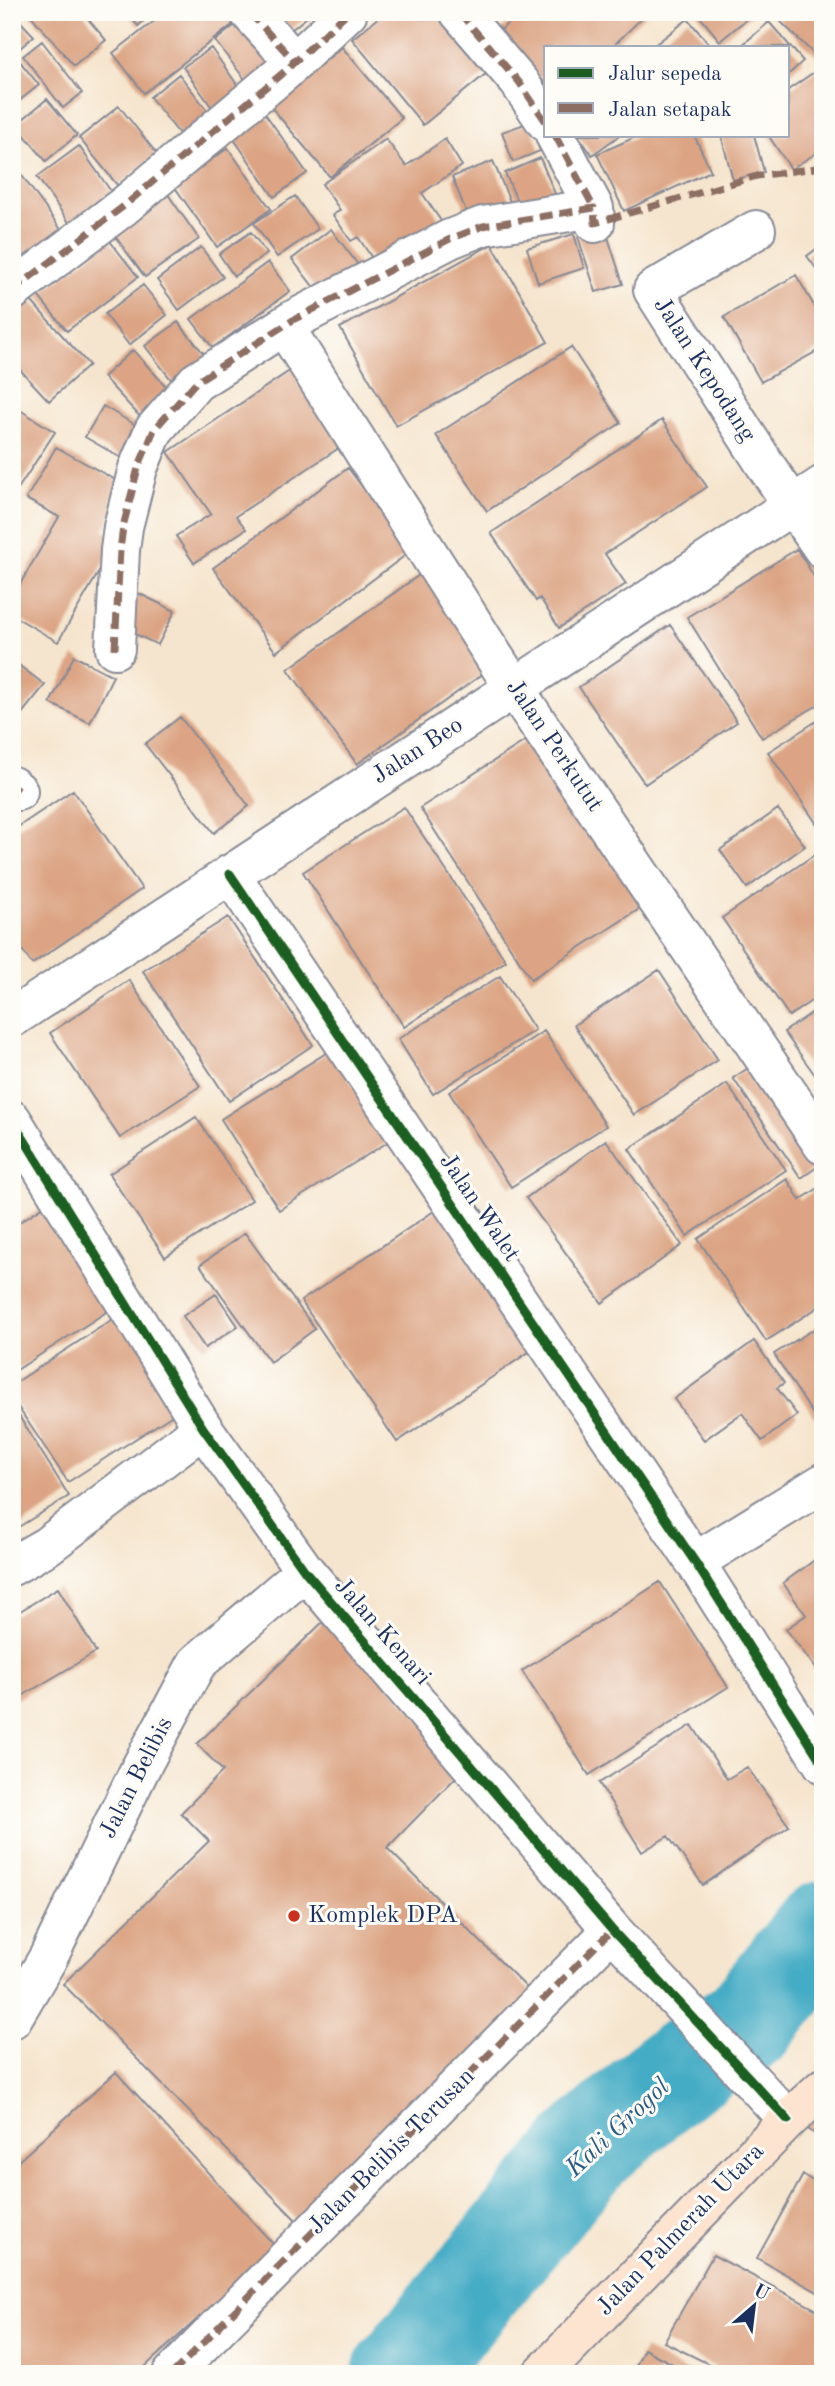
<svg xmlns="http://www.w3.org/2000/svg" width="835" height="2386" font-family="'Old Standard TT',serif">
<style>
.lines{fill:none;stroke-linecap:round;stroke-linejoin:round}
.river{stroke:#45acc5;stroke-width:98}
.building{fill:#dca484}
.street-casing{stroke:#888a96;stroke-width:42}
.secondary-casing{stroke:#888a96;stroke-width:42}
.street{stroke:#fff;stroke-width:38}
.secondary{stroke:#fde4d1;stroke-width:38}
.quiet{stroke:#8d6e63;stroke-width:7;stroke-dasharray:14 7;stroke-linecap:butt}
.cycleway-casing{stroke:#fdfcf7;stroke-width:13}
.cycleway{stroke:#1b5e20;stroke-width:9}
.poi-dot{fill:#c8321e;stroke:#fdfcf7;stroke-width:2.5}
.labels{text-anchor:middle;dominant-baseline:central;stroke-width:6;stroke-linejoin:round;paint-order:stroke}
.street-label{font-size:24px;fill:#1b2f5e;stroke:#fdfcf7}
.poi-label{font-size:24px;fill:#1b2f5e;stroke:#fdfcf7;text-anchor:start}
.water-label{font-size:26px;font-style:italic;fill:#2a5b82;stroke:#fdfcf7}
</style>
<rect width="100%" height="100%" fill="#fdfcf7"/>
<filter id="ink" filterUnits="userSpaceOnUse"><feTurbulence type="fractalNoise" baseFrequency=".0143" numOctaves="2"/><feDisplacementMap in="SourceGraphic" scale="14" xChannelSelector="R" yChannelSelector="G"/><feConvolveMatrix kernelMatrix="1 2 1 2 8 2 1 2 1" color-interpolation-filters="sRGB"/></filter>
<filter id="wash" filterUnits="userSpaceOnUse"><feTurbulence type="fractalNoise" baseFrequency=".00686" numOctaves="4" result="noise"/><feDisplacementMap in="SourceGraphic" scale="28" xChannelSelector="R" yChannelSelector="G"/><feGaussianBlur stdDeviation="1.57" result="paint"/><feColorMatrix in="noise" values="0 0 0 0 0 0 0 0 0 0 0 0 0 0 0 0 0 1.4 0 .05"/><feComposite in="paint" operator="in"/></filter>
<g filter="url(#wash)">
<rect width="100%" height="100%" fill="#f6e5ce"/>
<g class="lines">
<!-- river -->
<path class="river" d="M401 2374 589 2147 669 2078 747 2024 823 1930"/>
</g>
<g id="blocks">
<!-- building -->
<path class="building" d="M28 12H82L106 40 74 66Z
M126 12H154L138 26Z
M166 12H235L240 19 144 93 113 53Z
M258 12H313L280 39Z
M385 12H448L493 68 423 125 352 39Z
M519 12H648L612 47H546V84L497 34Z
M696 12H755L720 41Z
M785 12H823V49L816 56 778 19Z
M244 18 285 69 255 92 215 41Z
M688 19 711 47H652Z
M19 20 34 36 12 55V26Z
M769 22 803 61 788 75V47H740Z
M42 41 82 93 63 108 23 56Z
M342 47 402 118 330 177 271 107Z
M211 48 246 97 218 116 183 67Z
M18 59 39 85 14 105 12 102V64Z
M823 66V149L791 169 768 135H788V90Z
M179 74 214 119 185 141 150 97Z
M47 99 77 135 46 161 16 125Z
M119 106 157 154 118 186 79 138Z
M264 112 307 173 274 197 231 135Z
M530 122 540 151 513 162 502 132Z
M578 135H620L592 155Z
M640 135H694L711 171 624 211 597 154Z
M721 135H754L764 172 733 180Z
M386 139 406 166 445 139 462 166 422 193 443 224 378 267 358 237 351 241 333 215 340 210 322 184Z
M79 146 120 204 78 235 37 177Z
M228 148 271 209 217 247 174 186Z
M540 158 558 201 523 215 505 173Z
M493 161 514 211 473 228 452 177Z
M15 166 70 242 12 279V168Z
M167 193 199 239 145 277 112 232Z
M295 196 318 229 277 257 254 223Z
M605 228 623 284 596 292 578 237Z
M331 229 359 266 320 295 292 259Z
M251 232 267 254 234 276 219 254Z
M574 234 584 268 538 283 527 248Z
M110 241 138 277 67 331 38 296Z
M492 244 548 342 396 426 340 328Z
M823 244V278L807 256Z
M201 247 223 277 179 310 157 280Z
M268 262 290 291 213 348 191 319Z
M796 275 823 321V348L761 382 724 317Z
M143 285 167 315 129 345 105 314Z
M31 301 89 365 49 401 12 361V318Z
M178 322 213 365 180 391 145 346Z
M571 347 621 423 487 511 436 435Z
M133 350 175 396 146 423 103 377Z
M297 366 348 442 236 516 246 529 194 563 176 536 211 514 168 452Z
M12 405 55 432 12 498Z
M103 406 146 431 128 462 85 437Z
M662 420 707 487 605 554 626 584 559 628 540 598 536 601 491 533Z
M56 447 128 487 103 530 118 539 58 642 12 615V598L59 517 26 499Z
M348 468 411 551 276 652 213 568Z
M797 549 823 591V702L762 738 687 617Z
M422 573 491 668 357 764 288 669Z
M138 593 175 611 158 645 120 627Z
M670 625 737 722 645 784 579 687Z
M74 656 113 676 90 723 50 703Z
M12 660 45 685 12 726Z
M180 717 249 806 214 833 145 744Z
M823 717V833L768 752Z
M533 736 644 906 531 979 420 808Z
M73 790 142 889 32 964 12 935V831Z
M404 807 506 961 404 1027 303 872Z
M778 809 805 846 747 888 720 850Z
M823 849V993L789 1016 722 918Z
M228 917 313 1045 229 1101 143 971Z
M659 970 718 1060 634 1115 574 1025Z
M500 976 535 1030 433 1094 398 1039Z
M129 980 200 1086 120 1138 50 1033Z
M823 1005V1086L784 1032Z
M544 1031 606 1126 511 1187 449 1092Z
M331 1050 388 1142 279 1210 221 1119Z
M762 1059 823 1163 801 1178 733 1078Z
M727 1084 786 1170 687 1236 629 1149Z
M196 1117 252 1200 165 1257 109 1174Z
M606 1140 682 1245 602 1303 526 1198Z
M787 1179 800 1200 823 1185V1304L766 1341 698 1239Z
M446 1203 542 1343 397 1442 301 1301Z
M44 1206 111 1309 12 1373V1227Z
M245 1233 315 1329 270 1362 200 1265Z
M216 1294 238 1326 205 1348 183 1316Z
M121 1314 182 1409 68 1482 12 1398V1385Z
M819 1326 823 1331V1430L774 1354Z
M754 1341 784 1383 777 1388 797 1415 762 1441 742 1413 704 1440 674 1399Z
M12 1405 69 1496 12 1531Z
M823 1554V1678L786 1629 806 1615 783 1583Z
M660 1582 728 1687 589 1775 522 1671Z
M58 1588 96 1652 12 1702V1616Z
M328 1617 464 1769 387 1848 539 2000 305 2229 63 1984 209 1841 181 1813 223 1771 197 1744Z
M692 1725 727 1779 747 1767 789 1826 703 1885 668 1836 642 1852 599 1783Z
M116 2072 276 2247 137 2374H12V2167Z
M823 2100V2141L802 2124Z
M803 2175 823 2187V2295L757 2258Z
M713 2255 823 2313V2374H770L761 2369 725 2372 664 2342Z
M644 2349 692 2374H632Z"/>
</g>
</g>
<g filter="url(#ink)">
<use href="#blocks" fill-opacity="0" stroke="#888a96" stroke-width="2"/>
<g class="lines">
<!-- street casing -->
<g class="street-casing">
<path id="street" d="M249 12 295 62
M459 12 519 82 546 122
M555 135 594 208
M756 230 653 290 768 469 823 549
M12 291 124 206 285 71 348 12
M294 342 514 688 823 1145
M115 649 120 550 123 527 138 468 154 430 196 382 293 320 450 239 483 226 594 208 595 223
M12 786 18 791
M230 874 695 1562 823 1764
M12 1018 823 485
M12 1120 203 1428 305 1571 612 1930 788 2120
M695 1562 823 1483
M12 1566 47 1546 203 1428
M12 2019 48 1958 140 1769 197 1663 305 1571
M172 2374 612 1930"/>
</g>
<!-- secondary casing -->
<g class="secondary-casing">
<path id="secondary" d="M542 2374 788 2120 823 2088"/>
</g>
<!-- street -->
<use href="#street" class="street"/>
<!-- secondary -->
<use href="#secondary" class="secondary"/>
<!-- quiet -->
<path class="quiet" d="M249 12 295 62
M459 12 519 82 546 122
M555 135 594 208
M12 291 124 206 285 71 348 12
M115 649 120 550 123 527 138 468 154 430 196 382 293 320 450 239 483 226 594 208 595 223 757 176 823 167
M12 786 18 791
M172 2374 612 1930"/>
<!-- cycleway casing -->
<g class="cycleway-casing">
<path id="cycleway" d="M230 874 695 1562 823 1764
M12 1120 203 1428 305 1571 612 1930 788 2120"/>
</g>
<!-- cycleway -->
<use href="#cycleway" class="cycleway"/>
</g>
</g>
<!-- markers -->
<circle class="poi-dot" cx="294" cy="1916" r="7"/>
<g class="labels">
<!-- street labels -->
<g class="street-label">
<text transform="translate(704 370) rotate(57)">Jalan Kepodang</text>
<text transform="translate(554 746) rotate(56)">Jalan Perkutut</text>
<text transform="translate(418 751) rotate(-33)">Jalan Beo</text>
<text transform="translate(479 1208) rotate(56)">Jalan Walet</text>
<text transform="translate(382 1632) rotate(49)">Jalan Kenari</text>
<text transform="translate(137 1778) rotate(-63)">Jalan Belibis</text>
<text transform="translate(392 2152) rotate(-45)">Jalan Belibis Terusan</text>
<text transform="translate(681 2230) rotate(-46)">Jalan Palmerah Utara</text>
</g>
<!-- poi labels -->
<g class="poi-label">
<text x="308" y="1916">Komplek DPA</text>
</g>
<!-- water labels -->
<g class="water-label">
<text transform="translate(618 2128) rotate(-43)">Kali Grogol</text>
</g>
</g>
<!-- margin -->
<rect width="835" height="2386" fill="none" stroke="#fdfcf7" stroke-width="42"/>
<!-- legend -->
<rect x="544" y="46" width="245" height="91" fill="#fdfcf7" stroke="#a3aaba" stroke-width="2"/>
<rect x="558" y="68" width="35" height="10" fill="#1b5e20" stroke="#a3aaba" stroke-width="2"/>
<text x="608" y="80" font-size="21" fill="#1b2f5e">Jalur sepeda</text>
<rect x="558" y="103" width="35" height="10" fill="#8d6e63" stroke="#a3aaba" stroke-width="2"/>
<text x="608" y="116" font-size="21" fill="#1b2f5e">Jalan setapak</text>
<!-- north arrow -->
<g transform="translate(754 2306) rotate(28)" stroke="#fdfcf7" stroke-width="5" paint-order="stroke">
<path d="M0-5L12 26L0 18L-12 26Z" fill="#1b2f5e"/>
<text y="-10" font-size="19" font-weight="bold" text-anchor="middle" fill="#1b2f5e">U</text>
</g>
</svg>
